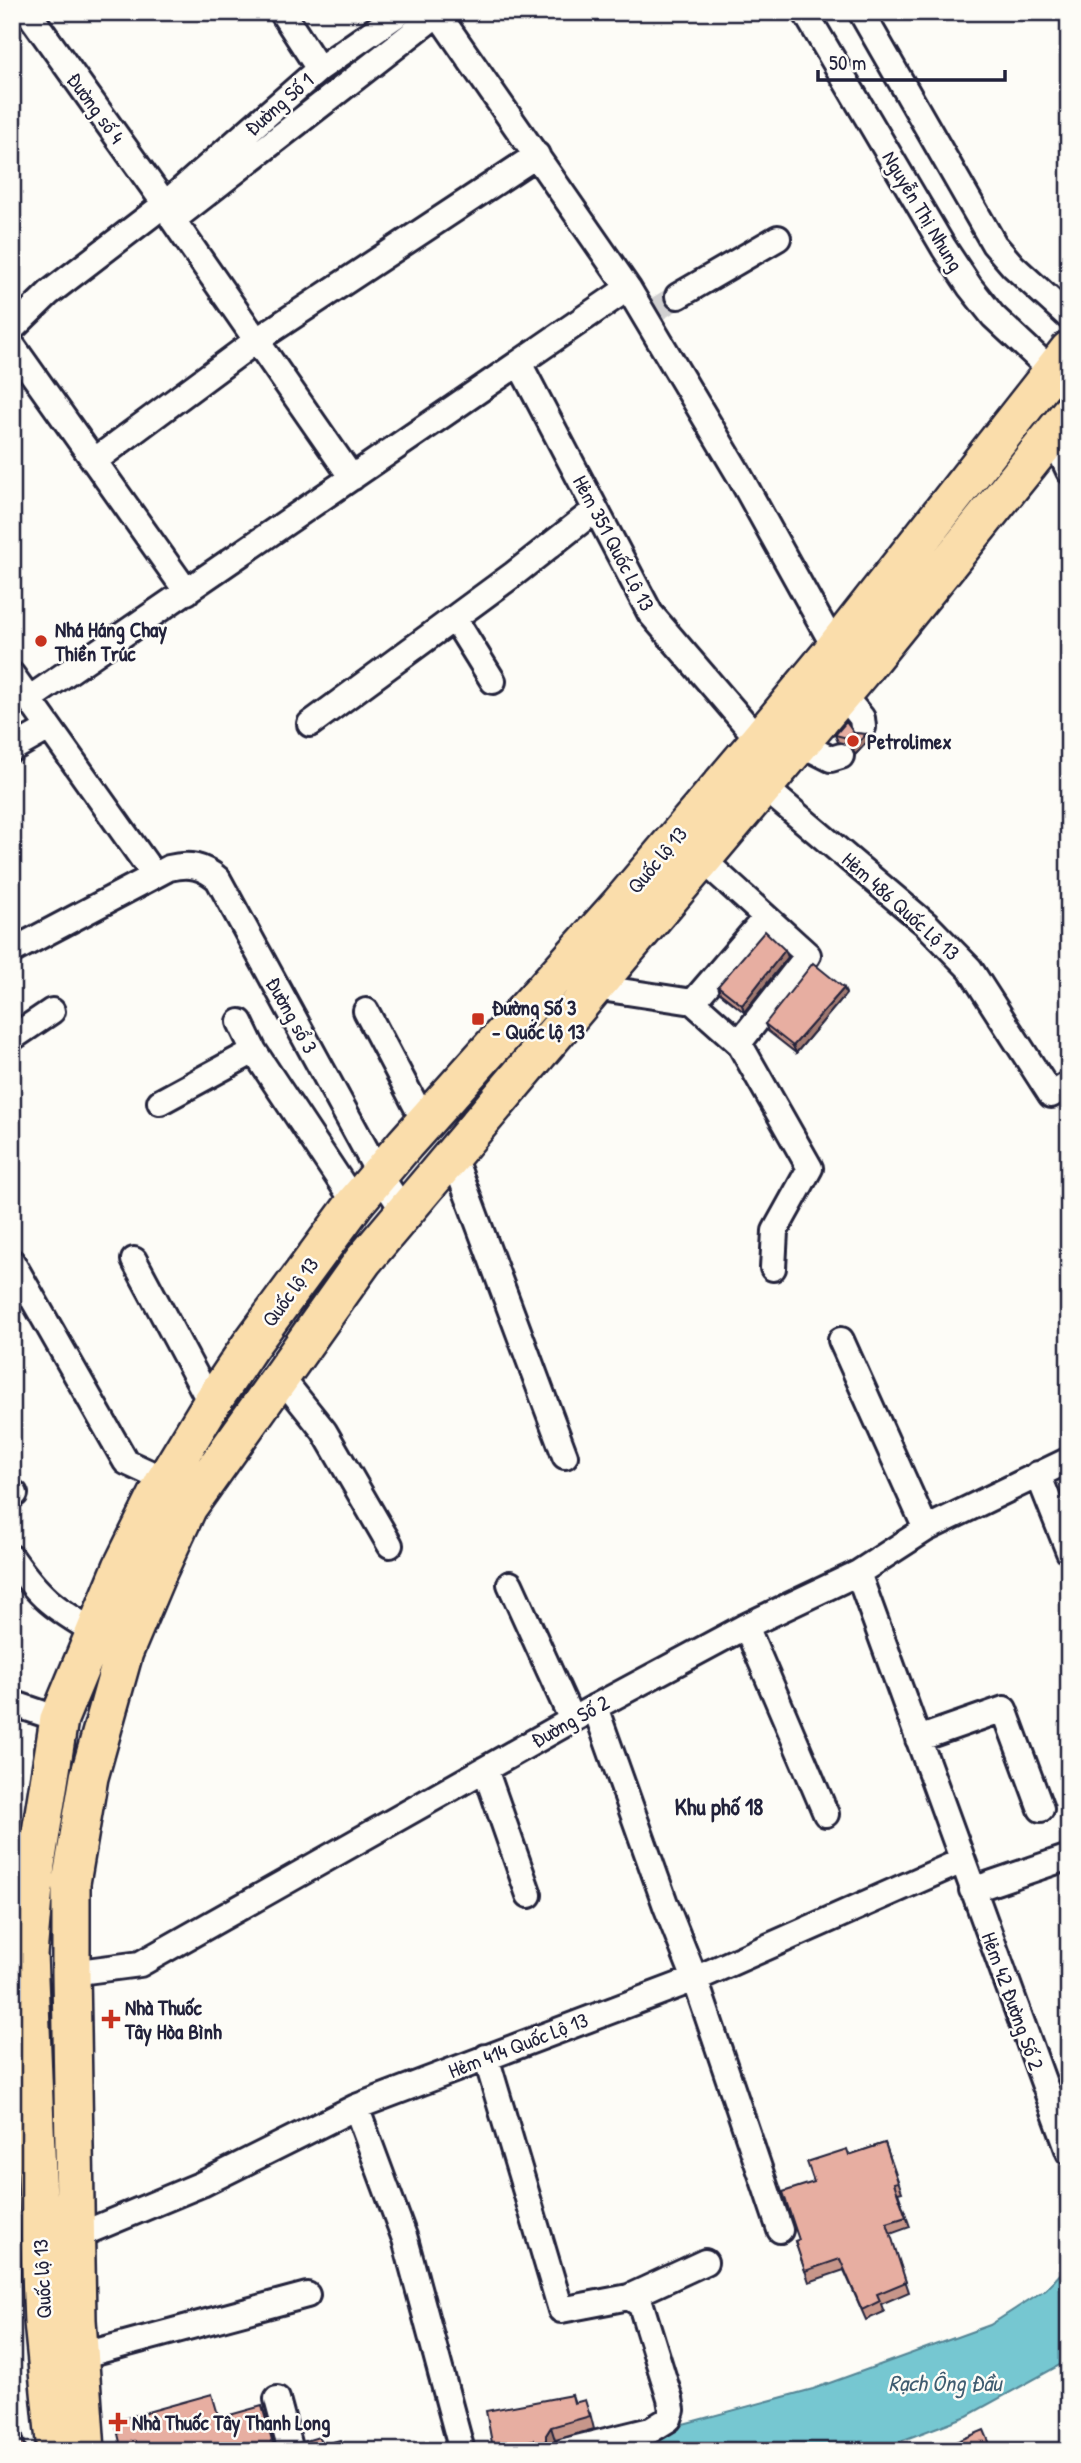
<svg xmlns="http://www.w3.org/2000/svg" width="1081" height="2463" font-family="'Patrick Hand',sans-serif">
<style>
.water{fill:#76c7d1;stroke:#548595;stroke-width:2}
.lines{fill:none;stroke-linecap:round;stroke-linejoin:round}
.minor-tunnel{stroke:#d1d0d1;stroke-width:24;stroke-dasharray:24 12;stroke-linecap:butt}
.minor-casing{stroke:#22223b;stroke-width:30}
.highway-casing{stroke:#22223b;stroke-width:42}
.minor{stroke:#fdfcf7;stroke-width:24}
.highway{stroke:#faddab;stroke-width:37}
.wall{fill:#c7968a;stroke:#22223b;stroke-width:2}
.shaded-wall{fill:#a27a71;stroke:#22223b;stroke-width:2}
.building{fill:#e7aea1;stroke:#22223b;stroke-width:2}
.poi-dot{fill:#c8321e;stroke:#fdfcf7;stroke-width:2.5}
.labels{text-anchor:middle;dominant-baseline:central;stroke-width:5;stroke-linejoin:round;paint-order:stroke}
.street-label{font-size:21px;fill:#22223b;stroke:#fdfcf7}
.poi-label{font-size:21px;font-weight:bold;fill:#22223b;stroke:#fdfcf7;text-anchor:start}
.neighbourhood-label{font-size:23px;font-weight:bold;fill:#22223b;stroke:#fdfcf7}
.water-label{font-size:23px;font-style:italic;fill:#3f5c70;stroke:#fdfcf7}
</style>
<rect width="100%" height="100%" fill="#fdfcf7"/>
<filter id="ink" filterUnits="userSpaceOnUse"><feTurbulence type="fractalNoise" baseFrequency=".0143" numOctaves="2"/><feDisplacementMap in="SourceGraphic" scale="14" xChannelSelector="R" yChannelSelector="G"/><feConvolveMatrix kernelMatrix="1 2 1 2 8 2 1 2 1" color-interpolation-filters="sRGB"/></filter>
<g filter="url(#ink)">
<!-- water -->
<path class="water" d="M1069 2265V2360L967 2416 874 2451H583L813 2389 990 2325 1046 2289Z"/>
<g class="lines">
<!-- minor-tunnel -->
<path class="minor-tunnel" d="M655 310 678 296"/>
<!-- minor casing -->
<g class="minor-casing">
<path id="minor" d="M28 12 165 204
M282 12 319 69
M805 12 944 248 970 287 993 316 1069 387
M861 12 994 244 1013 266 1069 317
M438 14 628 288 738 473 835 648
M678 296 778 238
M12 329 49 293 165 204 319 69 401 12
M12 345 187 592
M519 363 650 613 759 740
M1052 435 1069 471
M94 461 257 340 537 155
M352 478 173 220 440 12
M454 618 493 681
M12 675 154 875
M842 694 862 718 863 727
M29 699 628 288
M310 724 514 574 595 510
M801 744 831 759 841 756
M12 749 49 728
M764 787 927 925 970 969 1051 1095 1069 1084
M702 859 808 955 739 1043 810 1168 775 1231 773 1268
M12 951 169 868C189 863 203 866 218 879L379 1174 403 1210
M594 987 693 1002 766 917
M693 1002 739 1043
M366 1011 425 1123
M240 1022 254 1051 355 1203
M12 1038 52 1011
M160 1102 254 1051
M453 1156 565 1456
M134 1260 211 1404
M12 1262 126 1462 165 1480
M841 1340 926 1529
M280 1376 324 1431 390 1545
M1038 1474 1069 1552
M12 1495 15 1494
M12 1558C40 1598 54 1608 95 1632
M858 1573 1069 2152
M510 1584 572 1720
M746 1626 826 1814
M12 1703 59 1719
M595 1707 666 1906 695 1979 780 2230
M918 1739 1004 1709 1041 1809
M485 1769 529 1895
M972 1890 1069 1857
M71 1973 140 1964 595 1707 746 1626 858 1573 926 1529 1069 1460
M486 2057 561 2310 629 2297 641 2305 670 2399 672 2410 669 2419 651 2430 565 2451
M356 2107 405 2239 462 2451
M77 2236 202 2184 356 2107 695 1979 962 1861
M629 2297 705 2262
M80 2356 307 2295
M277 2399 291 2451"/>
</g>
<!-- highway casing -->
<g class="highway-casing">
<path id="highway" d="M56 2451 43 2322 28 1954 36 1864 59 1719 122 1567 165 1480 211 1404 249 1347 355 1203 405 1144 620 904 759 740 835 648 1069 350
M86 2451 77 2320 71 1973V1883L89 1777 124 1652 156 1576 188 1507 363 1261 864 668 1069 414"/>
</g>
<!-- minor -->
<use href="#minor" class="minor"/>
<!-- highway -->
<use href="#highway" class="highway"/>
</g>
<!-- wall -->
<path class="wall" d="M854 733 866 734 868 741 855 755 851 745 838 742 835 735Z
M785 950 788 957 744 1012 720 993 718 986Z
M844 988 846 994 796 1053 768 1031 765 1024Z
M885 2143 902 2192 898 2193 910 2227 890 2234 909 2292 881 2304 884 2312 866 2320 844 2270 809 2282 795 2241 799 2240 814 2182 849 2155Z
M572 2395 575 2403 590 2413 594 2429 555 2440 551 2448V2451H494L493 2448Z"/>
<!-- shaded-wall -->
<path class="shaded-wall" d="M866 734 868 741 855 755 853 749Z
M785 950 788 957 744 1012 742 1005Z
M844 988 846 994 796 1053 793 1046Z
M262 2406 267 2420 276 2451 272 2441Z
M18 2420 22 2431 27 2451H25Z
M551 2427 555 2440 551 2448V2451H549L546 2443V2435Z"/>
<!-- building -->
<path class="building" d="M846 722 854 733 866 734 853 749 848 738 835 735Z
M765 931 785 950 742 1005 718 986Z
M813 963 844 988 793 1046 765 1024Z
M885 2143 898 2182 894 2183 906 2217 887 2223 906 2282 877 2294 880 2301 862 2310 840 2259 805 2271 795 2241 799 2240 783 2192 814 2182 807 2162 847 2149 849 2155Z
M212 2394 219 2418 262 2406 272 2441 281 2451H122L115 2421Z
M572 2395 574 2403 585 2400 590 2416 551 2427 546 2435V2443L536 2445 534 2440 493 2448 486 2411Z
M18 2420 25 2451H12V2421Z
M984 2430 993 2451H934Z
M319 2437 322 2445 340 2440 343 2451H290L299 2443Z"/>
</g>
<!-- markers -->
<g class="poi-dot">
<circle cx="41" cy="641" r="7"/>
<circle cx="853" cy="741" r="7"/>
<rect x="471" y="1012" width="14" height="14" rx="3.5"/>
<path d="M107.5 2008.5h7v7h7v7h-7v7h-7v-7h-7v-7h7z"/>
<path d="M114.5 2411.5h7v7h7v7h-7v7h-7v-7h-7v-7h7z"/>
</g>
<g class="labels">
<!-- street labels -->
<g class="street-label">
<text transform="translate(279 104) rotate(-41)">Đường Số 1</text>
<text transform="translate(96 108) rotate(54)">Đường số 4</text>
<text transform="translate(923 211) rotate(59)">Nguyễn Thị Nhung</text>
<text transform="translate(614 543) rotate(62)">Hẻm 351 Quốc Lộ 13</text>
<text transform="translate(657 860) rotate(-50)">Quốc lộ 13</text>
<text transform="translate(901 906) rotate(42)">Hẻm 486 Quốc Lộ 13</text>
<text transform="translate(292 1015) rotate(61)">Đường sổ 3</text>
<text transform="translate(290 1292) rotate(-54)">Quốc lộ 13</text>
<text transform="translate(570 1721) rotate(-29)">Đường Số 2</text>
<text transform="translate(1013 2001) rotate(70)">Hẻm 42 Đường Số 2</text>
<text transform="translate(518 2045) rotate(-21)">Hẻm 414 Quốc Lộ 13</text>
<text transform="translate(42 2279) rotate(-93)">Quốc lộ 13</text>
</g>
<!-- poi labels -->
<g class="poi-label">
<text x="55" y="629">Nhá Háng Chay<tspan x="55" dy="24">Thiền Trúc</tspan></text>
<text x="867" y="741">Petrolimex</text>
<text x="492" y="1007">Đường Số 3<tspan x="492" dy="24">- Quốc lộ 13</tspan></text>
<text x="125" y="2007">Nhà Thuốc<tspan x="125" dy="24">Tây Hòa Bình</tspan></text>
<text x="132" y="2422">Nhà Thuốc Tây Thanh Long</text>
</g>
<!-- neighbourhood labels -->
<g class="neighbourhood-label">
<text x="719" y="1806">Khu phố 18</text>
</g>
<!-- water labels -->
<g class="water-label">
<text x="945" y="2382">Rạch Ông Đầu</text>
</g>
</g>
<!-- margin -->
<rect width="1081" height="2463" fill="none" stroke="#fdfcf7" stroke-width="42"/>
<rect x="21" y="21" width="1039" height="2421" fill="none" stroke="#22223b" stroke-width="2.5" filter="url(#ink)"/>
<!-- scale -->
<path d="M818 70v10h187v-10" fill="none" stroke="#22223b" stroke-width="3.5"/>
<text x="829" y="70" font-size="21" fill="#22223b" stroke="#fdfcf7" stroke-width="5" paint-order="stroke">50 m</text>
</svg>
